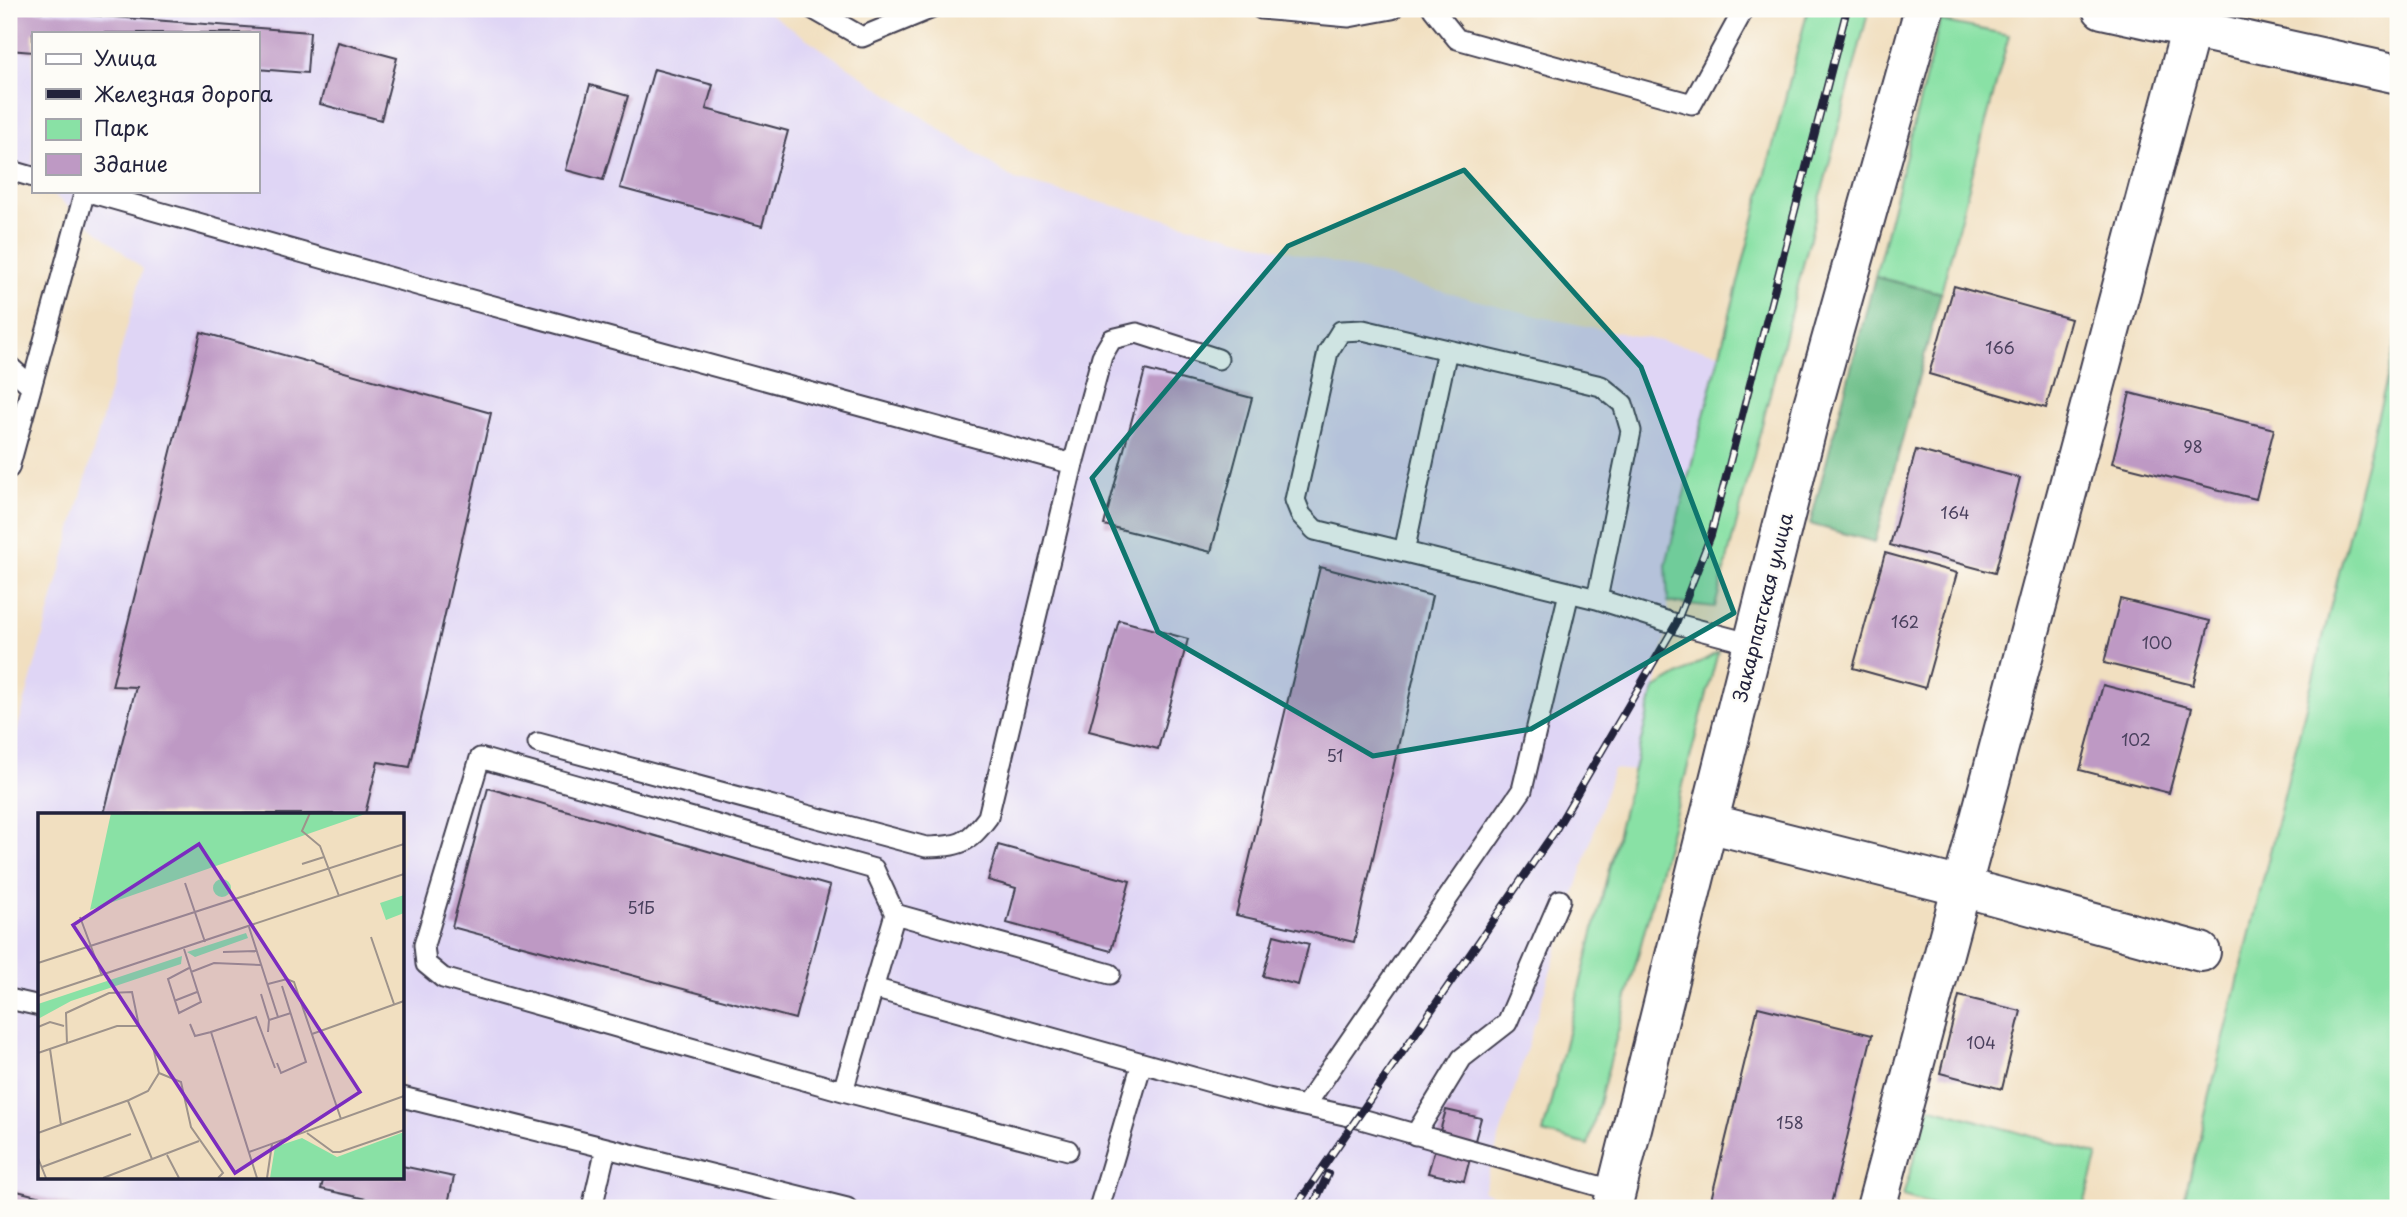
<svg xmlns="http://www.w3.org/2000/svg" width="2407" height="1217" font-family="'Playpen Sans',sans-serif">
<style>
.built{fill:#dfd5f5;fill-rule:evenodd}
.green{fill:#89e1a5;stroke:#568270;stroke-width:2}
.forest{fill:#6ebf8a;stroke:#487062;stroke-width:2}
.building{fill:#be99c4}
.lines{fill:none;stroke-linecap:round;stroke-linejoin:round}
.service-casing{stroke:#413e4f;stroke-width:23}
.minor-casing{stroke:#413e4f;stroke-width:42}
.tertiary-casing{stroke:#413e4f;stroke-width:42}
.service{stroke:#fff;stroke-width:19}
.minor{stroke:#fff;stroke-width:38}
.tertiary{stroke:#fff;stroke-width:38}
.rail-casing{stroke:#22223b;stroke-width:8}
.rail{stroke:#fdfcf7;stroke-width:5;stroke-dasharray:16;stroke-linecap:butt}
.marked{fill:#0f766e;fill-opacity:0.2;stroke:#0f766e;stroke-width:5;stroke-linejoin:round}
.labels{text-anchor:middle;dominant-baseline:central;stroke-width:5;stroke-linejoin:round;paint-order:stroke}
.number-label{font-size:16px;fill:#49405d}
.street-label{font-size:19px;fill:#22223b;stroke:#fdfcf7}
.inset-road{fill:none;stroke:#9e938b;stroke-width:2}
.view{fill:#7b2cbf;fill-opacity:0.15;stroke:#7b2cbf;stroke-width:3.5}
.inset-edge{fill:none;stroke:#22223b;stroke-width:3.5}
</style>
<rect width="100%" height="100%" fill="#fdfcf7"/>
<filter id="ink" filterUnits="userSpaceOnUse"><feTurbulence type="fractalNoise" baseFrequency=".0143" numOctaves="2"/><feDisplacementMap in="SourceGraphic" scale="14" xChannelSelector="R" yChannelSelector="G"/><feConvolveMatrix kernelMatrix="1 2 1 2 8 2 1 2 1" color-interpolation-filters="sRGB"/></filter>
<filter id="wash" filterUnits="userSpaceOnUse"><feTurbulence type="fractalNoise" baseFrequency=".00686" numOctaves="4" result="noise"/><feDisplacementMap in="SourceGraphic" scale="28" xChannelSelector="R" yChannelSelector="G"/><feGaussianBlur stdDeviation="1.57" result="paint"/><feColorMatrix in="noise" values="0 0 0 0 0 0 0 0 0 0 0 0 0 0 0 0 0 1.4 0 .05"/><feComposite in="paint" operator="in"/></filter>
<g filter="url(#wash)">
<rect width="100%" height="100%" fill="#f1dfc0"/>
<!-- built -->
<path class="built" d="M9 9H763L1015 180 1541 317 1720 353 1666 564 1669 622 1637 771 1613 769 1483 1191 1523 1208H9V760L143 269 49 191H257V33H33V177L9 157ZM40 814H402V1177H40Z"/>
<!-- green -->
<path class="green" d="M1808 9H1869L1715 607 1668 602 1666 564Z
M1940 21 2009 35 1941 293 1875 277Z
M2398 334V1208H2182Z
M1718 652 1588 1145 1543 1133 1654 689Z
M1929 1107 2098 1155 2083 1208H1944L1903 1196Z"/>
<!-- forest -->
<path class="forest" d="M1875 277 1941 293 1875 542 1810 524Z"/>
<g id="blocks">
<!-- building -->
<path class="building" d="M9 9 310 32 307 73 257 69V33H33V52L9 50Z
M337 42 397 58 381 120 320 104Z
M654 69 713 85 706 109 788 131 762 226 620 188Z
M590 85 628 96 603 180 566 170Z
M1954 286 2071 319 2046 408 1929 374Z
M201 332 491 413 410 767 378 762 365 814H104L136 687 112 686Z
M1145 370 1252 398 1211 552 1104 525Z
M2130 393 2274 429 2256 499 2112 463Z
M1916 450 2020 478 1995 573 1890 545Z
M1885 553 1957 573 1925 688 1853 668Z
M1320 567 1432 596 1354 942 1236 915Z
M2120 599 2210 621 2193 685 2104 663Z
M1119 620 1188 639 1158 749 1089 731Z
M2103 685 2192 708 2169 793 2080 770Z
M488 788 830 886 795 1019 452 927Z
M998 845 1130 881 1111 951 1007 923 1016 888 988 880Z
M1274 935 1309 944 1298 985 1263 976Z
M1959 996 2021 1011 2002 1089 1940 1073Z
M1758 1007 1872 1035 1830 1208H1709Z
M1446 1110 1481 1118 1464 1181 1428 1173Z
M402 1166 454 1177 447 1208H407L321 1189 324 1177H402Z
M9 1189 81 1207V1208H9Z"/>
</g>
</g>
<g filter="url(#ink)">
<use href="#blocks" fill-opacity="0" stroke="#413e4f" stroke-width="2"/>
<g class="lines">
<!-- service casing -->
<g class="service-casing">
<path id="service" d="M813 9 862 37 930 9
M1261 9 1349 17 1392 9
M1433 9 1457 39 1692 104 1744 9
M9 170 33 177
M9 366 31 386
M1073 464 1102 356 1112 339 1137 333 1218 359
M9 468 85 191 424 287 1073 464 988 817C967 845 960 846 926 847L538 743
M1404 552 1447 350
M1597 599 1631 431 1623 404 1601 386 1363 330 1341 331 1328 352 1295 500 1301 515 1315 530 1597 599 1669 622 1753 644
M895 914 1110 974
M873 988 1268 1098 1358 1118 1616 1191
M9 999 40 1006
M843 1091 895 914 874 869 480 758 424 945 426 964 443 978 843 1091 1068 1150
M402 1097 847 1208
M1305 1106 1522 790 1569 593
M1415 1135 1462 1058 1507 1023 1560 900
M592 1208 606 1148
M1099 1208 1142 1063"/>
</g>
<!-- minor casing -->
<g class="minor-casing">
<path id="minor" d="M2102 9 2398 74
M1708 823 1962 887 2201 952
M1876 1208 2196 9"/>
</g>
<!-- tertiary casing -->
<g class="tertiary-casing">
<path id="tertiary" d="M1612 1208 1811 412 1924 9"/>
</g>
<!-- service -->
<use href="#service" class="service"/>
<!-- minor -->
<use href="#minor" class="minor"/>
<!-- tertiary -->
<use href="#tertiary" class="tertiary"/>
<!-- rail casing -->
<g class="rail-casing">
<path id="rail" d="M1295 1208 1555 831 1676 624 1711 535 1847 9
M1312 1208 1328 1174"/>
</g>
<!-- rail -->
<use href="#rail" class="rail"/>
</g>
</g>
<!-- marked area -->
<path class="marked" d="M1464 170 1641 367 1734 613 1531 729 1373 756 1158 632 1092 478 1288 246Z"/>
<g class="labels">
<!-- number labels -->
<g class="number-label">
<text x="2000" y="347">166</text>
<text x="2193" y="446">98</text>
<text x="1955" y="512">164</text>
<text x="1905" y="621">162</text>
<text x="2157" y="642">100</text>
<text x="2136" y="739">102</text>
<text x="1335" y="755">51</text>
<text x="641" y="907">51Б</text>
<text x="1981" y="1042">104</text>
<text x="1790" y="1122">158</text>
</g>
<!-- street labels -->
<g class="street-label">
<text transform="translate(1762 607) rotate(-76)">Закарпатская улица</text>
</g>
</g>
<!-- overview -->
<g transform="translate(38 813)">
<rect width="366" height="366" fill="#f1dfc0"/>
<path d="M73 0H330L52 97ZM175 75a9 9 0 1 1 18 0a9 9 0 1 1-18 0ZM366 82V100L348 107 342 90ZM208 120 210 125 157 144 149 139ZM144 143 143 151 33 188 0 206V191ZM366 319V365H232L237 334 264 325 299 344Z" fill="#89e1a5"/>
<path class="inset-road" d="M272 0 264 18 282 33 301 83M264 51 286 44M147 70 167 129M42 104 64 163M211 114 240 204M333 124 356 191M146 136 163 189 141 200 130 166 151 155M185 139 219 138M0 150 366 31M153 159 176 150 223 152M230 171 249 166 256 169 303 306M223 181 231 207M0 183 366 61M136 188 159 179M152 211 157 223 173 219M0 214 12 209 26 213M230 219 231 207 253 200M274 221 366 188M29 231 28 200 71 180 94 179 101 213M12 236 23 312M0 240 79 213H101L115 234 121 260 110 278 91 287 0 320M239 250 243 260 268 249 244 173M121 260 143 269 153 314 185 360 180 365M90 288 114 346M269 320 295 339H302L366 317M211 339 366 283M129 342 141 365M0 345 8 365M4 354 93 321M65 365 161 328M219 365 173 219 218 204 237 255M229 365 234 331"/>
<path class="view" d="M161 31 322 279 197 360 35 112Z"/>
<rect width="366" height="366" class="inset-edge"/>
</g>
<!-- margin -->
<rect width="2407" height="1217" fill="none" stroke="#fdfcf7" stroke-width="35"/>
<!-- legend -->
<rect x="32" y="32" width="228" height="161" fill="#fdfcf7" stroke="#a5a5ac" stroke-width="2"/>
<rect x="46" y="54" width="35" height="10" fill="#ffffff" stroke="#a5a5ac" stroke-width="2"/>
<text x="94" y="66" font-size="21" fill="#22223b">Улица</text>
<rect x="46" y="89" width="35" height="10" fill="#22223b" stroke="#a5a5ac" stroke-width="2"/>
<text x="94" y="102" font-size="21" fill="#22223b">Железная дорога</text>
<rect x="46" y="119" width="35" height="21" fill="#89e1a5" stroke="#a5a5ac" stroke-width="2"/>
<text x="94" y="136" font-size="21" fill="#22223b">Парк</text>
<rect x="46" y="154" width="35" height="21" fill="#be99c4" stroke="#a5a5ac" stroke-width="2"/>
<text x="94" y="172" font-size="21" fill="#22223b">Здание</text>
</svg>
